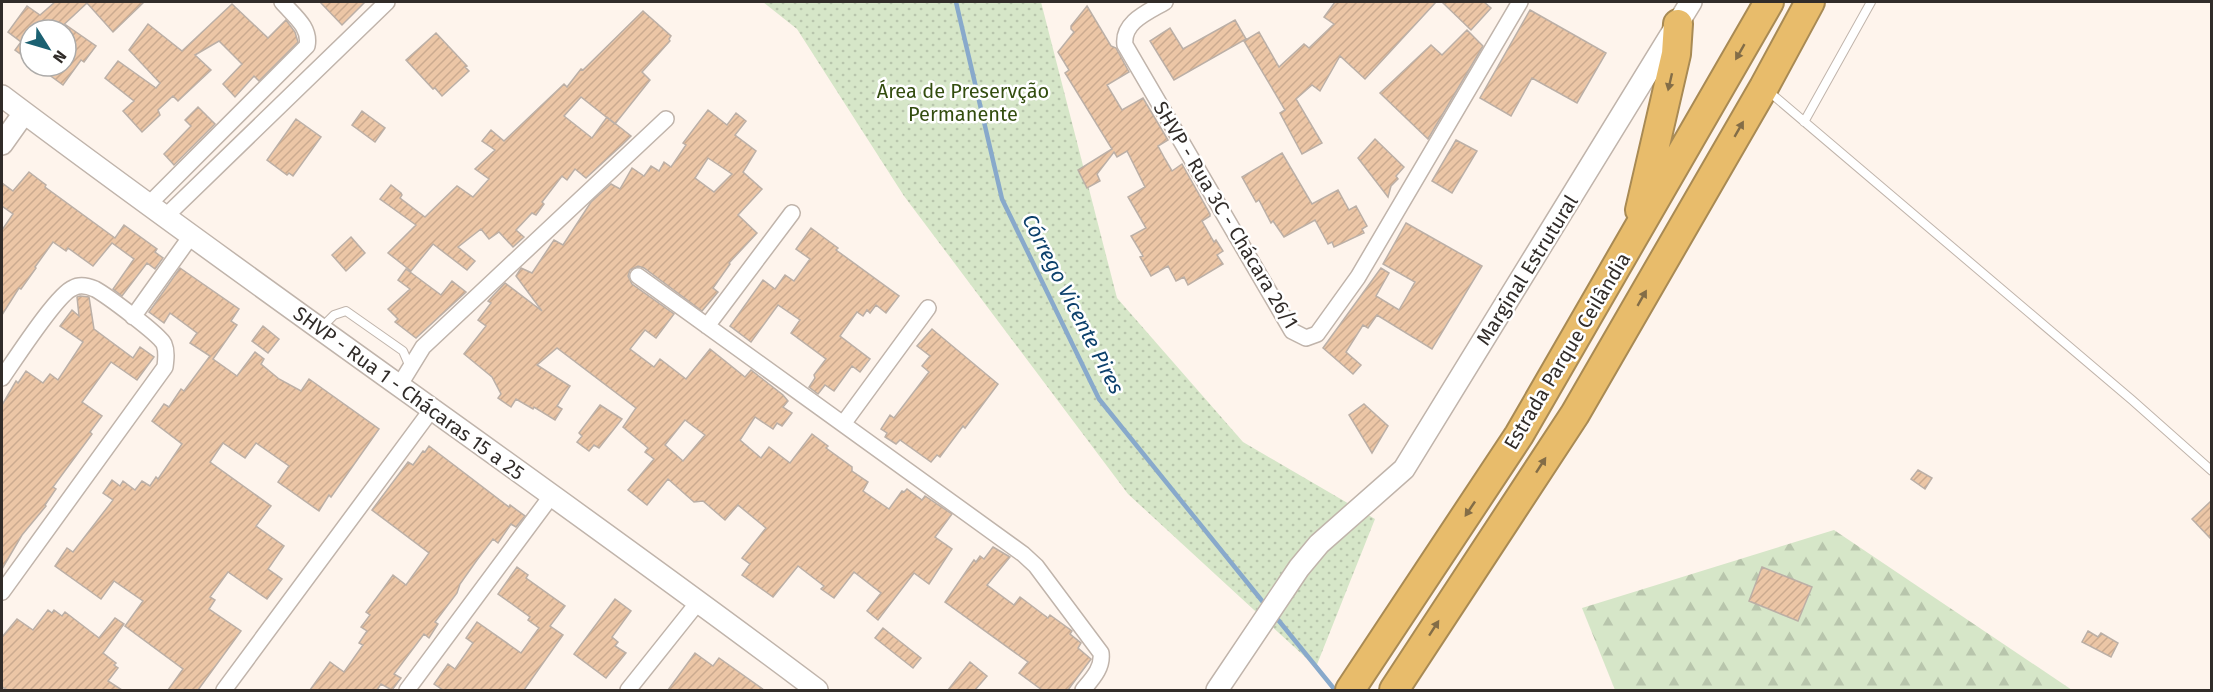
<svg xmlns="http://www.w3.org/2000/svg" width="2213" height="692" font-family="'Fira Sans',sans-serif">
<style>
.forest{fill:url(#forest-firs)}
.park{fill:url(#park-dots)}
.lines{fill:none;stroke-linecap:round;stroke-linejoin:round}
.stream{stroke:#88a9cb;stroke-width:4.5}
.building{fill:url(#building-hatch);stroke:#bbafa6;stroke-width:1.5;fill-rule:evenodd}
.lane-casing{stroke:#c0b4ab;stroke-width:10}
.street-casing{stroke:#c0b4ab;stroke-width:18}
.secondary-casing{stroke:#c0b4ab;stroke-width:24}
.highway-casing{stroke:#a88a54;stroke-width:32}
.lane{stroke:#fff;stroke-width:8}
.street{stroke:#fff;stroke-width:15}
.secondary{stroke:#fff;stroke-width:21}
.highway{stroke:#e8bc6b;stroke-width:28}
.oneway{fill:#836d47}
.labels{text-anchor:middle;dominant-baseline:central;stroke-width:5;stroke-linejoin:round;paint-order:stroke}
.park-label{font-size:20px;fill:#334d0f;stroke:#fff}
.street-label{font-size:20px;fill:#312c29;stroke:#fff}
.water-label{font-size:21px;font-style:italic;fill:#0c406c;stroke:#fff}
</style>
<defs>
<pattern id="forest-firs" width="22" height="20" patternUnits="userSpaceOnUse" patternTransform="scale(1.5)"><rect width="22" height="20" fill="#d6e6c8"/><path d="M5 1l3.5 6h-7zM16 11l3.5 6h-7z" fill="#b8c5ac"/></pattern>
<pattern id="park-dots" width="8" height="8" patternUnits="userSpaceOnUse" patternTransform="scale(1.5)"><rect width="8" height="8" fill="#d6e6c8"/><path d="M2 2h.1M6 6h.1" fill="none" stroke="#b8c5ac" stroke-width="1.8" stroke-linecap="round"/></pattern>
<pattern id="building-hatch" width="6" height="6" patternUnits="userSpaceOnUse" patternTransform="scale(1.5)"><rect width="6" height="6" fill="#ecc6a6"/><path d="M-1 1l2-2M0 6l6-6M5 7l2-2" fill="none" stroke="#cbaa8f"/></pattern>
</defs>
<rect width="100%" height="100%" fill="#fef4ec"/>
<!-- forest -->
<path class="forest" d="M1834 530 2072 690H1615L1582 608Z"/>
<!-- park -->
<path class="park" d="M763 2H1041L1117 298 1243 442 1375 519 1316 667 1128 494 904 196 797 29Z"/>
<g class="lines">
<!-- stream -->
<path class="stream" d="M956 2 1002 199 1099 399 1267 607
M1275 616 1335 690"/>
</g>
<!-- building -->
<path class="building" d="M55 2H144L113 32 87 3 58 30H30V61L15 50 21 42 8 32 27 6 40 15Z
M320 2H365L342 25Z
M1335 2H1436L1365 79 1340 56 1320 91 1312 85 1296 99 1322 143 1302 154 1280 113 1285 110 1244 41 1259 32 1279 67 1304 44 1309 48 1334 24 1324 17Z
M1442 2H1484L1491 8 1471 30Z
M232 4 268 38 286 20 295 32 298 42 259 81 254 76 235 97 223 84 242 64 219 41 195 55 211 70 178 101 173 96 158 110 160 115 142 132 123 111 134 101 105 78 118 61 156 88 160 83 129 50 148 24 182 51Z
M1087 6 1111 46 1116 48 1129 72 1107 85 1122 110 1143 98 1168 140 1158 146 1165 159 1172 171 1182 164 1210 214V216L1202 221 1214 242 1216 240 1223 251 1217 255 1223 264 1188 285 1184 277 1176 281 1168 266 1151 276 1140 257 1143 256 1131 236 1146 228 1128 197 1145 187 1127 151 1117 157 1114 152 1097 174 1100 181 1087 188 1078 170 1112 149 1065 73 1069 70 1058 52 1074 32 1071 29V26Z
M1530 10 1606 53 1577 103 1532 78 1511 116 1480 98Z
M643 11 671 36 669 39 670 41 642 72 650 80 615 124 581 97 564 116 592 138 607 117 631 136 622 145 586 178 575 169 567 180 562 176 542 202 544 204 536 215 532 213 516 230 524 237 513 247 499 232 489 239 481 229 458 247 475 261 467 270 433 244 411 271 388 253 416 225 380 199 391 185 401 193 402 195 400 198 425 217 457 186 473 197 489 179 475 169 495 150 482 141 491 130 504 141 564 84 567 87 581 69 583 70Z
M1235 20 1246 39 1174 80 1150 41 1170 28 1183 49Z
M66 25 96 46 84 62 81 60 63 85 37 66H66Z
M1467 30 1483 46 1428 139 1380 93 1431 45 1442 55Z
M436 33 467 66 465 67 469 71 442 96 435 88 433 89 406 60Z
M198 107 215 124 174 165 164 154 191 126 185 120Z
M708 110 727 125 736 113 746 121 735 135 756 151 743 172 762 189 738 215 757 233 729 263 730 264 713 288 718 292 702 311 644 268 638 266 630 270 628 276 632 284 674 314 656 338 645 330 630 349 654 367 660 359 686 379 710 349 745 377 751 370 783 395 788 401 783 407 792 413 782 426 777 423 773 429 755 417 740 440 761 458 769 447 790 463 812 434 828 446 826 448 852 467V471L868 482 863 491 889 509 902 491 904 492 907 489 922 500 925 496 952 514 935 537 952 549 929 584 914 573 878 620 867 611 881 593 854 572 834 598 821 589 824 586 798 566 773 597 742 575 750 564 742 558 766 528 738 505 725 520 703 501 694 502 668 479 647 505 628 490 654 459 645 452 648 448 623 427 636 408 557 348 537 365 570 386 557 406 562 409 555 420 534 407 533 409 516 399 511 407 498 398 501 394 492 377 464 354 486 326 478 320 491 303 488 301 505 283 542 311 516 276 521 268 532 273 554 240 563 245 591 202 611 184 620 189 632 168 644 176 651 166 659 171 664 162 671 167 686 145 683 143ZM708 158 732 174 714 192 695 178ZM685 420 705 435 683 461 665 445Z
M362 111 385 128 375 142 352 125Z
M296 119 321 137 293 176 289 173 287 175 267 160Z
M1375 139 1404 167 1396 176 1398 179 1391 186 1388 197 1358 158Z
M1456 140 1477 151 1452 193 1432 181Z
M1282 153 1312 204 1338 190 1349 210 1356 206 1367 226 1362 229 1364 233 1334 247 1332 242 1328 244 1315 220 1284 237 1273 221 1271 223 1259 200 1256 202 1242 177Z
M29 172 46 185 45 187 115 238 124 225 157 249 155 252 163 258 155 269 147 263 122 296 113 289 134 259 112 243 93 266 68 248 66 251 53 242 35 267 36 268 21 289 19 288 2 315V230L13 214 2 206V183L13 191Z
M1406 223 1482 266 1432 349 1377 315 1368 328 1363 325 1346 352 1361 365 1353 374 1323 348 1381 268 1389 273 1376 296 1399 310 1415 282 1383 264Z
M811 228 838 248 836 250 899 296 886 313 876 305 870 313 867 310 863 316 857 312 840 336 870 359 860 372 852 366 834 391 825 385 818 394 809 387 815 378 814 375 826 359 791 333 800 320 778 305 751 342 730 326 763 280 775 289 785 275 794 281 810 259 796 249Z
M351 237 365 253 346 271 332 255Z
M180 268 239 309 231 321 237 325 213 359 237 376 255 352 264 359 261 364 279 379 301 391 309 379 379 429 331 497 329 495 319 511 278 482 289 466 256 443 245 458 223 443 210 462 271 506 256 526 284 546 268 569 282 579 267 599 228 572 210 597 215 600 209 609 241 631 198 690H168L183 669 125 626 143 601 114 581 101 599 55 566 67 548 73 552 113 500 103 493 112 480 120 486 123 481 135 490 142 481 150 486 156 477 158 479 182 444 152 421 164 404 169 407 181 389 184 391 210 356 190 343 197 333 170 313 164 323 149 312Z
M406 269 441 295 452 281 466 292 416 338 395 322 398 319 388 309 410 289 398 280Z
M80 296 89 297 94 329 133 358 140 347 154 357 137 380 111 362 82 402 102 416 90 432 92 434 53 487 56 489 45 505 46 506 22 535 2 569V405L16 381 18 383 26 371 43 383 50 374 58 380 83 342 60 326 72 310 79 316 77 297Z
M263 326 279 339 268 353 252 341Z
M932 329 998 384 965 428 963 426 940 457 937 455 931 462 900 440 896 444 885 437 887 433 881 429 890 415 894 418 929 372 922 366 930 356 917 346Z
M1364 404 1388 426 1372 453 1349 415Z
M600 405 622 419 599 448 594 445 589 451 577 442 582 436 579 433Z
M429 446 509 507 510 505 525 516 516 527 511 524 498 543 493 539 477 560 460 584 457 593 435 622 438 624 429 638 424 634 394 674 401 678 392 690 381 684 377 690H310L330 662 344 672 363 645 359 643 367 631 361 627 370 615 366 612 383 589 393 575 406 585 429 553 372 510 408 462 413 465 423 451 425 452Z
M1918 470 1932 478 1925 489 1911 479Z
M2211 501V539L2192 519Z
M993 547 1010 557 987 585 1014 605 1020 597 1048 618 1050 615 1072 631 1070 634 1081 643 1078 648 1091 659 1068 690H1042L1019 673 1028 662 945 602 974 560 976 562 980 556 984 559Z
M517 567 528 575 526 578 565 606 550 626 563 635 524 690H443L434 684 448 664 455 669 473 643 466 638 477 622 521 653 539 628 528 620 530 617 498 594Z
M1762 567 1812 587 1798 621 1749 601Z
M615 599 631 611 612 637 618 642 615 646 626 653 606 678 574 654Z
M48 610 52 613 54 610 62 616 65 612 99 638 115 618 124 624 103 653 116 663 114 665 118 668 108 681 122 690H7L2 687V637L17 619 33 630Z
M883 628 921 658 913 668 875 638Z
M2088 631 2098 637 2101 633 2118 643 2111 657 2082 642Z
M695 653 713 666 719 658 764 690H668Z
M970 662 987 676 975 690H948Z"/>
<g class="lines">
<!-- lane casing -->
<g class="lane-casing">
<path id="lane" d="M1767 90 2132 400 2212 471
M1804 122 1871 2
M322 327 334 315 346 311 403 351 410 367"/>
</g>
<!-- street casing -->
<g class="street-casing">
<path id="street" d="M1165 2C1148 12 1122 22 1125 45L1292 331 1306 338 1317 334 1358 277 1520 2
M148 205 307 46C311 27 293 15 282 2
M165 217 387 2
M638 276 1023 554 1036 566 1101 653C1103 668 1092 679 1083 690
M133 317 191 236
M707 326 792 213
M2 378C14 361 57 294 73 288 80 284 88 286 95 289 106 295 159 334 164 344 167 351 166 359 165 367L2 592
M399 386 423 347 666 119
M843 424 928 308
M224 690 432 409
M407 690 552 495
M628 690 699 601"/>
</g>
<!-- secondary casing -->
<g class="secondary-casing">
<path id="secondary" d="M2 96C270 298 549 488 817 690
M2 144 24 113
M1217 690 1299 568 1319 544 1404 469 1691 2"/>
</g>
<!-- highway casing -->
<g class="highway-casing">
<path id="highway" d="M1640 210 1676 54 1678 24
M1350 690 1519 435 1769 2
M1394 690 1575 414 1764 87 1810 2"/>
</g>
<!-- lane -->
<use href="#lane" class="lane"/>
<!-- street -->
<use href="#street" class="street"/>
<!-- secondary -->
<use href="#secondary" class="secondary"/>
<!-- highway -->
<use href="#highway" class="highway"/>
</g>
<!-- one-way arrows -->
<defs><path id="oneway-solid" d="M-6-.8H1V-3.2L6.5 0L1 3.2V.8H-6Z" transform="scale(1.5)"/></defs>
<g class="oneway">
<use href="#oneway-solid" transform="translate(1740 52) rotate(120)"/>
<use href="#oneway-solid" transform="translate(1670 82) rotate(103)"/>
<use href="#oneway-solid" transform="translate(1739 129) rotate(-60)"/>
<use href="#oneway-solid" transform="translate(1642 298) rotate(-60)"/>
<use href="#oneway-solid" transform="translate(1541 465) rotate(-57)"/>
<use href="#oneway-solid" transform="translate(1470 509) rotate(124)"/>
<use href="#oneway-solid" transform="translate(1434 628) rotate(-57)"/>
</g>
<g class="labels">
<!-- park labels -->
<g class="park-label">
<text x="963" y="91">Área de Preservção<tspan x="963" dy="23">Permanente</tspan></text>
</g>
<!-- street labels -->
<g class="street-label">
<text transform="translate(1226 215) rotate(59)">SHVP - Rua 3C - Chácara 26/1</text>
<text transform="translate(1527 270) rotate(-58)">Marginal Estrutural</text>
<text transform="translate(1567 351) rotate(-59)">Estrada Parque Ceilândia</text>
<text transform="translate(409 393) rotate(36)">SHVP - Rua 1 - Chácaras 15 a 25</text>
</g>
<!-- water labels -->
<g class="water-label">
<text transform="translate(1073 304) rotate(63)">Córrego Vicente Pires</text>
</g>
</g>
<!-- border -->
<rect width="2213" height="692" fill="none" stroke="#312c29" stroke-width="6"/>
<!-- north arrow -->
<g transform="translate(48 48) rotate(127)"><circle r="28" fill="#ffffff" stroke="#adaba9" stroke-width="1.5"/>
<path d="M0-4.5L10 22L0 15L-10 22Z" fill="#1b6172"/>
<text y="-9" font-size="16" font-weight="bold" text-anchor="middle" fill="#312c29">N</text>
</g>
</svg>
